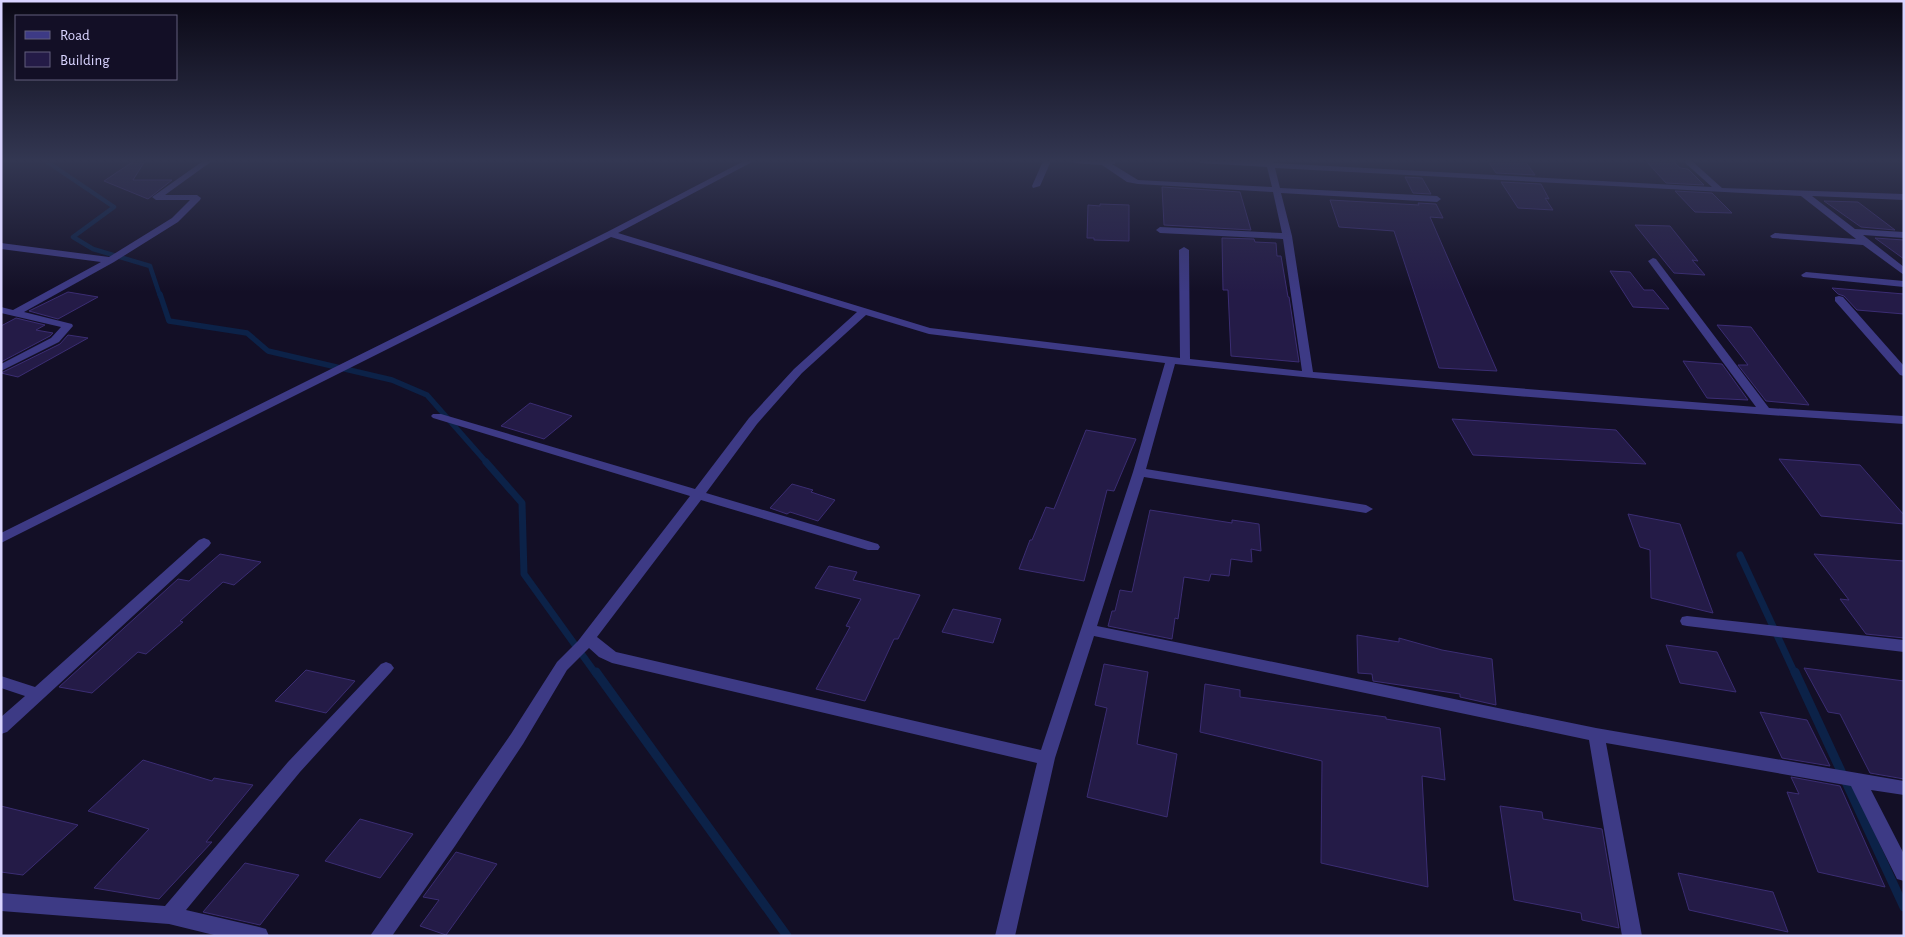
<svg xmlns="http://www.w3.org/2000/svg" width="1905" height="937" font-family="'Alegreya Sans',sans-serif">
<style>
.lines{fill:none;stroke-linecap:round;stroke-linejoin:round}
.stream-far3{stroke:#0c2248;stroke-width:4.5}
.stream-far2{stroke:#0c2248;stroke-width:5.5}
.stream-far1{stroke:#0c2248;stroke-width:7}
.stream{stroke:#0c2248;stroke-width:9}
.building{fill:#241b47;stroke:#3b2d73}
.minor{fill:#3d3a85;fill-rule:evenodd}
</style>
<rect width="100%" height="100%" fill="#130f26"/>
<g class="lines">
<!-- stream-far3 -->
<path class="stream-far3" d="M46 161 114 207 73 237 93 249 150 266 160 296"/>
<!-- stream-far2 -->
<path class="stream-far2" d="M160 294 169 321 247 333 268 351 392 380 427 395 487 463"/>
<!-- stream-far1 -->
<path class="stream-far1" d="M486 462 522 503 524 574 596 674
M1740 555 1795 674"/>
<!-- stream -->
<path class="stream" d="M596 672 787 936
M1795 672 1904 907"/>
</g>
<!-- building -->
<path class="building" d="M134 161H145L133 180H172L148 199 104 181Z
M1488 161H1525L1535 175 1496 173Z
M1646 161H1673L1680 168 1688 169 1704 185 1666 183Z
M1405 177 1422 178 1431 194 1413 193Z
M1501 182 1541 184 1549 199 1545 198 1553 210 1518 208Z
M1162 187 1240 192 1251 230 1164 225Z
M1675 191 1712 193 1732 213 1695 212Z
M1330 200 1419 205 1418 203 1436 204 1443 218 1430 217 1497 371 1439 368 1394 231 1339 227Z
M1824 201 1858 202 1895 230 1861 227Z
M1100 204 1129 205V241L1094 240V238H1087L1088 205 1100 206Z
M1635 225 1670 226 1698 261 1692 260 1705 275 1674 273Z
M1222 238 1254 239 1255 242 1276 243 1277 256H1281L1288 297H1289L1299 362 1231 356 1228 290H1223Z
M1875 238 1904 240V259Z
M1610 271 1630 272 1644 290H1653L1669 309 1633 307Z
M1832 288 1904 294V314L1857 310 1844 296 1838 294Z
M68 292 98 297 58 319 29 311Z
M16 318 45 325 36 330 53 333 50 336 1 362V326Z
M1717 325 1751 327 1809 405 1766 401 1738 365H1748Z
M68 335 88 338 18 377 1 373 60 344Z
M1683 361 1722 364 1748 400 1707 398Z
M530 403 572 416 544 439 501 426Z
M1452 419 1616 430 1646 464 1473 455Z
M1086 430 1136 439 1114 491 1107 490 1084 581 1019 569 1030 540H1032L1046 507 1054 509Z
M1779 459 1860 465 1904 515V524L1821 516Z
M792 484 813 490 811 492 835 500 818 521 790 512 787 514 770 508Z
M1150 510 1232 523V520L1259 524 1261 551 1251 549 1252 562 1231 559 1229 576 1211 574 1209 581 1184 577 1178 619 1175 618 1172 639 1108 626 1112 611H1115L1120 590 1132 592Z
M1628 514 1680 524 1713 613 1651 598 1650 550 1640 547Z
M220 554 261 562 234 585 223 582 180 621 183 622 146 654 138 652 92 693 59 687 178 579 189 581Z
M1814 554 1904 561V638L1866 634 1840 599 1849 600Z
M829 566 857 572 853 580 920 595 898 639H894L865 701 816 689 850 627 846 626 861 599 815 588Z
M953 609 1001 619 993 643 942 632Z
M1357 635 1399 642V638L1442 650 1492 659 1496 705 1460 697V694L1373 681 1372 674 1358 673Z
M1666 645 1717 652 1736 692 1680 683Z
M1104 664 1148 672 1137 744 1177 754 1167 817 1087 797 1107 708 1095 705Z
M1804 668 1904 681V779L1870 773 1840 714 1828 712Z
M306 670 355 681 326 713 275 701Z
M1205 684 1240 690V697L1386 717V719L1440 728 1445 780 1422 776 1428 887 1321 863 1322 761 1200 732Z
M1760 712 1807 720 1830 766 1782 758Z
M143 760 212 781 214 778 253 785 206 842H212L159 899 94 888 149 829 88 811Z
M1791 777 1840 786 1885 887 1818 872 1787 792 1799 794Z
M1 806 78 825 23 875 1 872Z
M1500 806 1542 812 1543 819 1602 829 1619 928 1582 920 1581 913 1514 900Z
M360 819 413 834 380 878 325 861Z
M456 852 497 864 446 935 420 926 439 900 423 897Z
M245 863 299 875 260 925 203 912Z
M1678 873 1773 892 1788 932 1689 910Z"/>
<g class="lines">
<!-- minor -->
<path class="minor" d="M203 161H212L165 195H197L201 198 200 200 178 222 114 262 24 312 72 324 73 326 59 342 1 371V364L51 338 61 327 1 313V307L13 310 101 262 1 249V243L109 257 172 218 190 200H156L152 197Z
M744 161H754L618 233 930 328 1180 358 1179 250 1184 247 1189 250 1190 359 1302 371 1283 239 1160 233 1156 230 1160 227 1282 233 1273 192 1138 184 1127 182 1102 165 1075 163 1071 161H1115V164H1112L1138 180 1272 187 1267 167 1201 163 1197 161H1274V163L1712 187 1683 161H1692L1722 188 1904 194V200L1812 196 1855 229 1904 232V238L1863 235 1904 267V275L1863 245 1772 238 1770 236 1775 233 1856 239 1801 196 1275 168 1280 188 1437 196 1441 199 1437 202 1281 193 1292 236 1313 372 1756 407 1648 261 1653 258 1656 259 1769 408 1904 416V424C1661 408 1418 390 1175 364L1146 469 1366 505 1373 509 1366 513 1144 477 1097 626 1596 728 1904 781V795L1871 790 1904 854V881L1897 879 1851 786 1606 743 1642 936H1622L1589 740 1094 636 1055 758 1015 936H995L1037 763 612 663 599 657 589 648 567 670 523 744 455 846 392 936H370L511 734 557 662 578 641 690 496 433 418 431 416 433 414H441L695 489 749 418 794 369 857 312 611 237 1 543V533L607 232ZM866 315 929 334 1165 363 1133 472 1041 750 616 652 597 637 701 500 868 550H878L880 547 878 544 706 493 757 424 802 373Z
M1043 161H1051L1040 186 1033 188 1032 186Z
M1806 272 1904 281V287L1803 277 1801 275Z
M1839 296 1843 297 1904 366V376L1900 375 1835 301V297Z
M204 538 209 540 211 543 209 546 7 732 1 734V717L25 696 1 688V676L35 687 199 540Z
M1687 616 1904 640V652L1687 626 1682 625 1680 621 1682 617Z
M386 662 391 664 394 668 391 672 300 772 186 910 259 927 266 929 269 936H218L169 924 1 911V893L165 906 288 762 381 664Z"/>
</g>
<!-- sky -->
<linearGradient id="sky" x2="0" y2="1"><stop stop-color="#0a0815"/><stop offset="0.55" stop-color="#333752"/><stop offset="1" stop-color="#333752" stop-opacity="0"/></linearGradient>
<rect width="1905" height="292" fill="url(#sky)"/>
<!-- border -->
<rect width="1905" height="937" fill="none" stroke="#d9d4ff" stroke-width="5"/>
<!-- legend -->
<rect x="15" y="15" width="162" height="65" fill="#130f26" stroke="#625e7d"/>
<rect x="25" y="31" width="25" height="8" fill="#3d3a85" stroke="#625e7d"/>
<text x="60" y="40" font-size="15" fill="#d9d4ff">Road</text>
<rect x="25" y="52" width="25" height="15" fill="#241b47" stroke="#625e7d"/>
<text x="60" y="65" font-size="15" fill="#d9d4ff">Building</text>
</svg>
